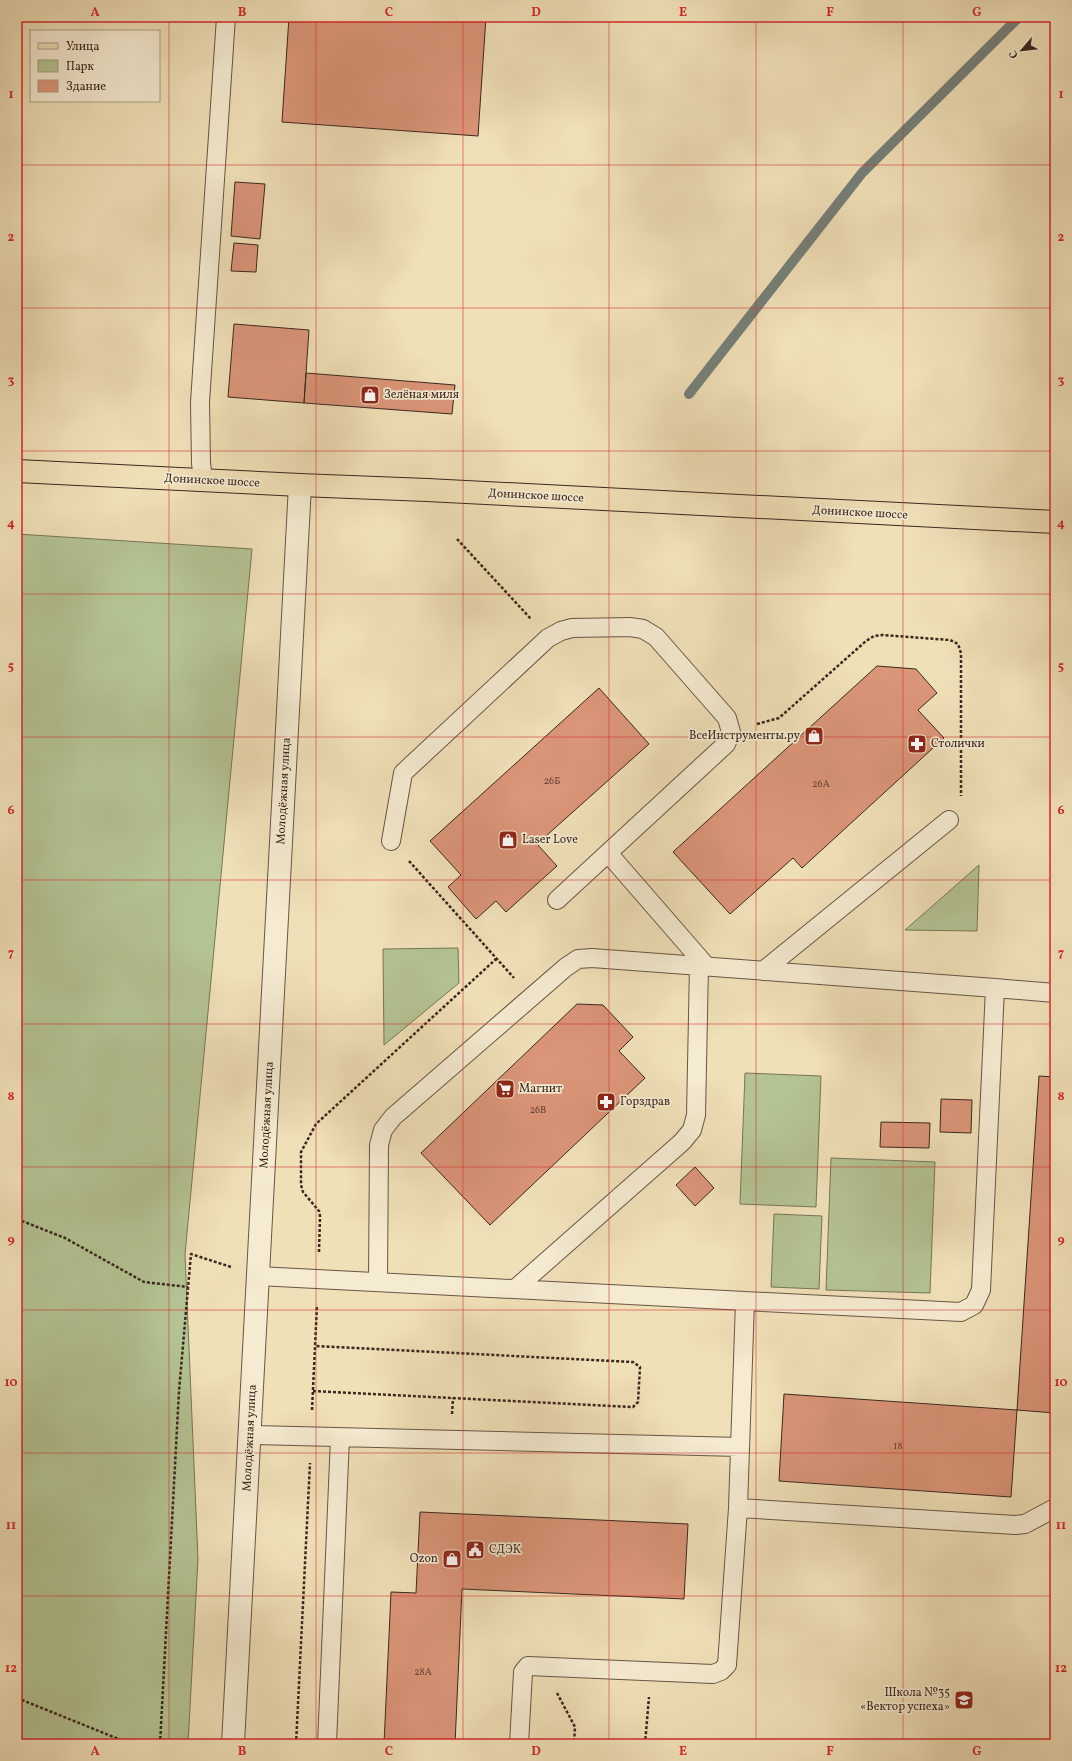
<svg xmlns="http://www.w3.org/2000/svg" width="1072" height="1761" font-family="Vollkorn,serif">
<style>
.green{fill:#b4c393;stroke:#777559}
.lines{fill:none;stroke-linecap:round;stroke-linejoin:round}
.stream{stroke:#75807a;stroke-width:10}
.building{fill:#db9579;stroke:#3a271f}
.lane-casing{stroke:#685545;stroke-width:20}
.street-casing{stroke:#685545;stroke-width:24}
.primary-casing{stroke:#3a271f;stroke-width:24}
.path{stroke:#3a271f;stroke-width:2.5;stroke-dasharray:3 2;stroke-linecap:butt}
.lane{stroke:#f5ebd1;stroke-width:18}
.street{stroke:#f5ebd1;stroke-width:22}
.primary{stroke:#f0e0b8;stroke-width:22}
.grid{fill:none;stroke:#d62828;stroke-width:1;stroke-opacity:0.55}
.labels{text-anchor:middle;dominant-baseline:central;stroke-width:3.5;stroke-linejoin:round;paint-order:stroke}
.number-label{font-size:10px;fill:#624236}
.poi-label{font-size:12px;fill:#3a271f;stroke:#f5ebd1;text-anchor:start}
.street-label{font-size:12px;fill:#3a271f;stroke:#f5ebd1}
.neatline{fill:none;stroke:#d62828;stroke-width:1.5}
.grid-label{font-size:13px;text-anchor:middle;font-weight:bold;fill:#d62828}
</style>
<rect width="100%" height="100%" fill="#f0e0b8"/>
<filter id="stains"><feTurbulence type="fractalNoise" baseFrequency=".005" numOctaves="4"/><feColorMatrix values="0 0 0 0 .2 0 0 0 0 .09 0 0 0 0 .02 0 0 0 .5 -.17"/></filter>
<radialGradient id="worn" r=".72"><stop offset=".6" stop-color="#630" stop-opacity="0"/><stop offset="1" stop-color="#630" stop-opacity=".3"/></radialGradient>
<!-- green -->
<path class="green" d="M17 534 252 549 185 1254 198 1559 188 1744H17Z
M979 865 977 931 905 930Z
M458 948 459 983 384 1045 383 949Z
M745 1073 821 1076 816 1207 740 1204Z
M831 1158 935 1162 930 1293 826 1290Z
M774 1214 822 1216 819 1289 771 1287Z"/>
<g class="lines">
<!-- stream -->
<path class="stream" d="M689 394 862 173 1019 17"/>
</g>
<!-- building -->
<path class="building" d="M289 17H486L478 136 282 122Z
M235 182 265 184 260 239 231 236Z
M234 243 258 245 256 272 231 271Z
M234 324 309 330 304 403 228 397Z
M306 373 455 385 452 414 304 403Z
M877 666 916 669 937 693 918 710 944 738 802 868 793 858 730 914 673 852Z
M599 688 649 744 537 844 557 866 506 912 496 901 476 919 448 887 461 875 430 841Z
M577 1004 603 1005 633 1037 619 1051 645 1078 490 1225 421 1153Z
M1039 1076 1055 1077V1413L1017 1410Z
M941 1099 972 1100 971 1133 940 1132Z
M881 1122 930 1123 929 1148 880 1147Z
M695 1167 714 1188 695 1206 676 1185Z
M784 1394 1017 1410 1011 1497 779 1481Z
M420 1512 688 1524 684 1599 462 1589 455 1744H384L391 1592 416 1593Z"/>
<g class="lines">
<!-- lane casing -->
<g class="lane-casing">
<path id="lane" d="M203 480 201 463 200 402 226 17
M391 841 403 773 548 638 561 631 572 628 630 627 643 629 656 637 727 718 731 732 726 744 557 900
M608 853 707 967
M763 971 949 820
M258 1276 745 1301
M378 1282 379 1145 383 1130 393 1117 566 967 578 959 592 958 995 988
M515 1289 682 1142 692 1130 696 1115 699 966
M250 1435 740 1447
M738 1508 1015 1525 1025 1524 1055 1508
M327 1744 340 1438
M519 1744 523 1672 528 1666 713 1674 721 1671 727 1665 738 1508 745 1301 961 1312 974 1305 981 1290 995 988 1055 993"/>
</g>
<!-- street casing -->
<g class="street-casing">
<path id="street" d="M233 1744 300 485"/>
</g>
<!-- primary casing -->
<g class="primary-casing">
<path id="primary" d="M17 471 300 485 427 490 1055 522"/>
</g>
<!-- path -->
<path class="path" d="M457 539 531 619
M757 724 779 718 866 641 874 636 882 635 950 640 958 644 961 653V796
M409 861 514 978
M17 1219 65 1238 144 1282 188 1287
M319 1252 320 1216 319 1211 303 1192 301 1185V1152L316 1124 496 959
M313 1391 633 1407 638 1402 640 1367 633 1362 315 1346
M312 1410 317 1305
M452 1414 453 1398
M557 1693 575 1727 574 1744
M17 1698 131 1744
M160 1744 179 1391 191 1254 231 1267
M264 1744 298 1740
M296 1744 310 1463
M645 1744 649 1697"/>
<!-- lane -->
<use href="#lane" class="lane"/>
<!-- street -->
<use href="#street" class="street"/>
<!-- primary -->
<use href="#primary" class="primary"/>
</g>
<!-- grid -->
<path class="grid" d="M169 17V1744M316 17V1744M463 17V1744M609 17V1744M756 17V1744M903 17V1744M17 165H1055M17 308H1055M17 451H1055M17 594H1055M17 737H1055M17 880H1055M17 1024H1055M17 1167H1055M17 1310H1055M17 1453H1055M17 1596H1055"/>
<!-- icons -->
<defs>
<g id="shop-square" transform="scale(1)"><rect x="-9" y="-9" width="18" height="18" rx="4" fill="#8f2418" stroke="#f5ebd1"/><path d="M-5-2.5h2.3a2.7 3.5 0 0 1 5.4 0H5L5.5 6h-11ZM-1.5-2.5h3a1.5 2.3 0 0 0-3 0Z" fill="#fff"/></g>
<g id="pharmacy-square" transform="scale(1)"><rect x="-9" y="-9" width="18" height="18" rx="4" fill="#8f2418" stroke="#f5ebd1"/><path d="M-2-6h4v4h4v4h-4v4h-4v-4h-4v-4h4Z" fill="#fff"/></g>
<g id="supermarket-square" transform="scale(1)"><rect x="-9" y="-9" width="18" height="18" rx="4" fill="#8f2418" stroke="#f5ebd1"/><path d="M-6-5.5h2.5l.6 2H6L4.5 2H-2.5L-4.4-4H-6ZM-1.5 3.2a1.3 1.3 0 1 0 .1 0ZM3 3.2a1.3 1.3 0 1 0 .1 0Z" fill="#fff"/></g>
<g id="civic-square" transform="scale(1)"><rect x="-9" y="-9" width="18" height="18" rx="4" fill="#8f2418" stroke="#f5ebd1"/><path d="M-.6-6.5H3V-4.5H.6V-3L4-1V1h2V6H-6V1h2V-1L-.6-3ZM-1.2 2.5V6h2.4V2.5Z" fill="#fff"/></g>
<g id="school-square" transform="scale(1)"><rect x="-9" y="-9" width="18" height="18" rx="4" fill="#8f2418" stroke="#f5ebd1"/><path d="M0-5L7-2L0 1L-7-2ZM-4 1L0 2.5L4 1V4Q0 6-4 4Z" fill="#fff"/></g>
</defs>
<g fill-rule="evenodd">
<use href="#shop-square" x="370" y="395"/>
<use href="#shop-square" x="814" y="736"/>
<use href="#pharmacy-square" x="917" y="744"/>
<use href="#shop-square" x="508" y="840"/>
<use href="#supermarket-square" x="505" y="1089"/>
<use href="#pharmacy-square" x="606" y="1102"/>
<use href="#civic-square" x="475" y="1550"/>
<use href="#shop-square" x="452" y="1559"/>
<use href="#school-square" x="964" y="1700"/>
</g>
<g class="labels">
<!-- number labels -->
<g class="number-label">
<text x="552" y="781">26Б</text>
<text x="821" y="784">26А</text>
<text x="538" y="1110">26В</text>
<text x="898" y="1446">18</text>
<text x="423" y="1672">28А</text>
</g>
<!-- poi labels -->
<g class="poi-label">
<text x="384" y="395">Зелёная миля</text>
<text x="800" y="736" text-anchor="end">ВсеИнструменты.ру</text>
<text x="931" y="744">Столички</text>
<text x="522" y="840">Laser Love</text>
<text x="519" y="1089">Магнит</text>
<text x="620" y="1102">Горздрав</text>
<text x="489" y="1550">СДЭК</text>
<text x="438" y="1559" text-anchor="end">Ozon</text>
<text x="950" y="1693" text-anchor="end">Школа №35<tspan x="950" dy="14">«Вектор успеха»</tspan></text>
</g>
<!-- street labels -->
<g class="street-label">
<text transform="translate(212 481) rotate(3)">Донинское шоссе</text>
<text transform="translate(536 496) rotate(3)">Донинское шоссе</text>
<text transform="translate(860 513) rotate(3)">Донинское шоссе</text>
<text transform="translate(284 791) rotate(-87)">Молодёжная улица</text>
<text transform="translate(267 1115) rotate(-87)">Молодёжная улица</text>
<text transform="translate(250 1438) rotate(-87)">Молодёжная улица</text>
</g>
</g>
<!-- margin -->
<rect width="1072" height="1761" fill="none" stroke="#f0e0b8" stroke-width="44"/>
<!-- legend -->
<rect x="30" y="30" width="130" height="72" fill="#f5ebd1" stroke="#aa9d8a"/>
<rect x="38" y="43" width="20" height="6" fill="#f0e0b8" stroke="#aa9d8a"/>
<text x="66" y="50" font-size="12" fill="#3a271f">Улица</text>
<rect x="38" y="60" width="20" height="12" fill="#b4c393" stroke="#aa9d8a"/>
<text x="66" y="70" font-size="12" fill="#3a271f">Парк</text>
<rect x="38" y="80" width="20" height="12" fill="#db9579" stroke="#aa9d8a"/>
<text x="66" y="90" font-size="12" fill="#3a271f">Здание</text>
<!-- north arrow -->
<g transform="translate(1022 50) rotate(242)" stroke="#f5ebd1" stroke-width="3" paint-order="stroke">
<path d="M0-3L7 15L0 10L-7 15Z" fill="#3a271f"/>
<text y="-6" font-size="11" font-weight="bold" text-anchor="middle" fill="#3a271f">С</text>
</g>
<rect x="22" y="22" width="1028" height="1717" class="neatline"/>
<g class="grid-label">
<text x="95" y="16">A</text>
<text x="242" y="16">B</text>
<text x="389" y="16">C</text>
<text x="536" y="16">D</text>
<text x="683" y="16">E</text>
<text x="830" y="16">F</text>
<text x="977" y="16">G</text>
<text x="11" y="98">1</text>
<text x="1061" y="98">1</text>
<text x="11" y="241">2</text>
<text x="1061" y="241">2</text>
<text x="11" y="384">3</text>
<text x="1061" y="384">3</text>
<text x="11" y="527">4</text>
<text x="1061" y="527">4</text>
<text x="11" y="670">5</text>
<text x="1061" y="670">5</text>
<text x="11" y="814">6</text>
<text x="1061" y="814">6</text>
<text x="11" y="957">7</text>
<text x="1061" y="957">7</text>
<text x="11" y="1100">8</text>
<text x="1061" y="1100">8</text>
<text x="11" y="1243">9</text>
<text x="1061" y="1243">9</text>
<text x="11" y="1386">10</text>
<text x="1061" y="1386">10</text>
<text x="11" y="1529">11</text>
<text x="1061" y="1529">11</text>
<text x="11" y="1672">12</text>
<text x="1061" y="1672">12</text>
<text x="95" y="1755">A</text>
<text x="242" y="1755">B</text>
<text x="389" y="1755">C</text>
<text x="536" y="1755">D</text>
<text x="683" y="1755">E</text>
<text x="830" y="1755">F</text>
<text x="977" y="1755">G</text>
</g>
<rect width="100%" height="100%" filter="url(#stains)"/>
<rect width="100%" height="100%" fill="url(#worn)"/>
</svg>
